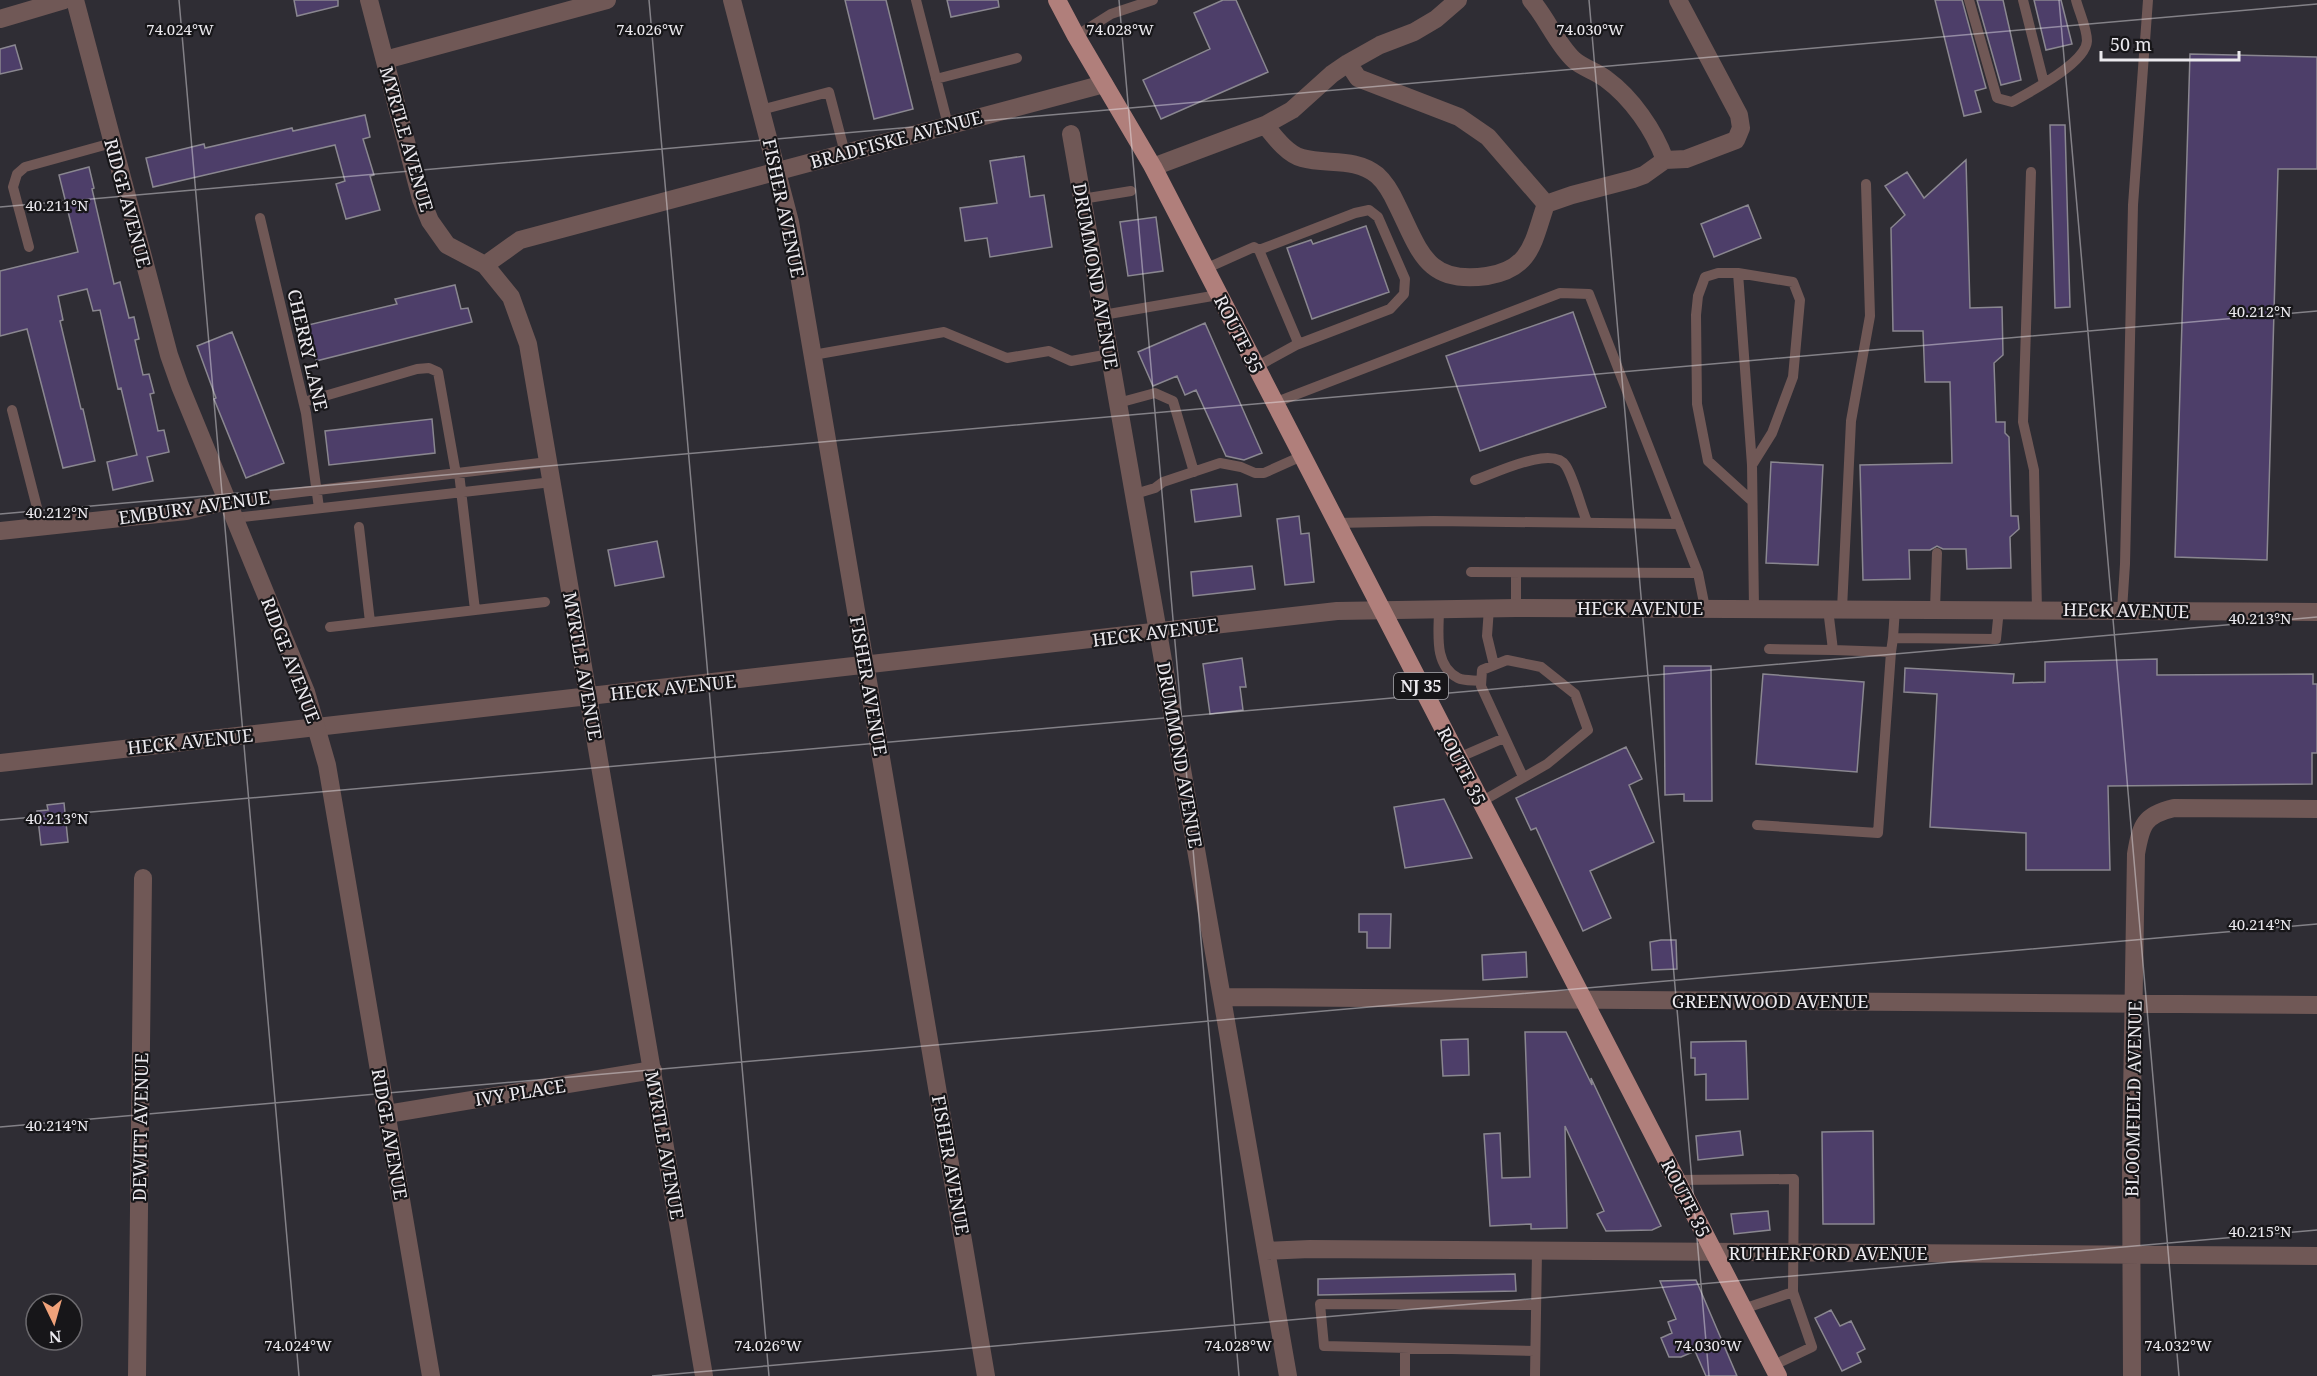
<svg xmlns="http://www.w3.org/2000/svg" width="2317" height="1376" font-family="'Noto Serif',serif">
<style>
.building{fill:#4d3e69;stroke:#8a8790;stroke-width:1.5}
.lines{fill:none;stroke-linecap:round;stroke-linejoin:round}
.service{stroke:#705856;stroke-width:10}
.minor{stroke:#705856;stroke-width:18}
.tertiary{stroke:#705856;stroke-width:18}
.primary{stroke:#b07f7b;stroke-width:18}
.ticks{fill:none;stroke:#ebe9ee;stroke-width:1.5;stroke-opacity:0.45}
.labels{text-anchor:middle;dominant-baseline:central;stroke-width:4.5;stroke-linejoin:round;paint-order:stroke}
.shield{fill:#171619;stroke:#abaaae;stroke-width:1.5}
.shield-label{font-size:16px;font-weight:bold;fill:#ebe9ee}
.street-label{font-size:18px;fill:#ebe9ee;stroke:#171619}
.ticks-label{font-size:15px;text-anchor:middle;fill:#ebe9ee;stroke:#171619;stroke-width:4.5;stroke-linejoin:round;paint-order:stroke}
</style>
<rect width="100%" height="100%" fill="#2f2d34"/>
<!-- building -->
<path class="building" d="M294 0H338V6L297 16Z
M845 0H886L913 109 874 119Z
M947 0H998L999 7 951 17Z
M1223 0H1236L1268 72 1161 119 1143 80 1210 49 1194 13Z
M1935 0H1962L1986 88 1975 91 1981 112 1964 116Z
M1977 0H2003L2021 80 2001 85Z
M2034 0H2061L2072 44 2046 50Z
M15 45 22 69 0 74V49Z
M2190 54 2317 57V169H2278L2267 560 2175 557Z
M365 115 370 137 363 139 374 175 370 176 380 210 346 219 336 184 345 181 335 145 153 187 146 158 204 144 205 148 292 128 293 131Z
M2050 125H2065L2070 307 2055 308Z
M1024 156 1030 197 1044 195 1052 247 990 257 987 238 965 241 960 208 997 203 990 161Z
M1966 160 1970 308 2002 307 2003 355 1994 363 1996 422H2005V433L2009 437 2011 516H2018L2019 529 2010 537 2011 568 1967 569 1966 549H1943L1937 546 1930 550H1909L1910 579 1863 580 1860 465 1952 463 1950 382H1925L1923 331H1893L1891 228 1905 215 1885 186 1907 172 1924 198Z
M89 167 94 188 92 189 114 284 120 282 129 318 134 317 139 339 135 340 143 375 149 374 154 393 150 394 158 431 164 430 169 452 147 457 153 481 113 490 107 462 137 455 121 388 118 389 100 310 93 311 87 289 58 296 63 320 60 321 81 409H83L95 461 63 468 27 329 0 336V271L78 252 59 175Z
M1748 205 1761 238 1714 257 1701 224Z
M1156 217 1163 271 1128 276 1120 222Z
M1366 226 1389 292 1312 319 1287 248 1311 240 1313 244Z
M455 285 461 309 468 308 472 322 316 361 308 325 397 304 395 299Z
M1573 312 1606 407 1480 451 1446 356Z
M1205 323 1262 453 1244 460 1226 456 1196 390 1185 395 1177 376 1153 386 1138 352Z
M232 332 284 463 246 478 214 399 216 398 197 346Z
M432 419 435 453 329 465 325 431Z
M1771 462 1823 465 1818 565 1766 563Z
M1237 484 1241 516 1195 522 1191 490Z
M1299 516 1301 534 1309 533 1314 582 1285 585 1277 519Z
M657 541 664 577 615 586 608 550Z
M1252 566 1255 589 1193 596 1191 572Z
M1242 658 1246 687H1240L1243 710 1210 714 1203 664Z
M2157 659V675L2313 674V684H2317V753H2312V784L2108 786 2110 870H2026V833L1930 827 1937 694 1904 692 1905 668 2014 674 2013 683 2045 682V662Z
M1664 666H1711L1712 801H1684V794L1665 795Z
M1763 674 1864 682 1857 772 1756 764Z
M1626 747 1642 779 1629 785 1654 842 1590 871 1611 918 1583 931 1536 828 1531 830 1516 798Z
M1444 799 1472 858 1405 868 1394 807Z
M64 803 68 842 41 845 37 811 48 810 47 805Z
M1359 914H1391L1390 948H1367V932H1359Z
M1661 940H1676L1677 969 1652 970 1650 942Z
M1526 952 1527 977 1483 980 1482 955Z
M1525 1032H1566L1592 1085 1591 1078 1661 1226 1652 1230 1606 1231 1597 1214 1604 1211 1565 1126 1567 1228 1531 1229V1224L1490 1226 1484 1134 1500 1133 1502 1178 1530 1177Z
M1468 1039 1469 1075 1443 1076 1441 1040Z
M1746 1041 1748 1099 1706 1100V1074L1695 1075V1058H1691V1042Z
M1740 1131 1743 1155 1698 1160 1696 1136Z
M1873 1131 1874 1224H1823L1822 1132Z
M1768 1211 1770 1230 1734 1234 1731 1214Z
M1515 1274 1516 1291 1318 1295V1279Z
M1696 1280 1737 1376H1706L1695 1351 1681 1357H1669L1661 1338 1672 1333 1668 1322 1676 1319 1660 1281Z
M1831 1310 1840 1326 1851 1321 1865 1349 1857 1353 1861 1362 1842 1371 1815 1318Z"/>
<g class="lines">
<!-- service -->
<path class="service" d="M916 0 948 125
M1969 0 1997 98 2012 102C2030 92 2086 63 2087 41 2087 28 2079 12 2076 0
M2023 0 2044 83
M1076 36 1111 14 1153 0
M936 79 1017 58
M761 110 829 92 845 153
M2031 172 2023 422 2034 470 2037 610
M1082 199 1131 191
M260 218 306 413 319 508
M29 247 13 187 17 174 25 167 112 143
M1259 250 1355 213 1369 210 1378 217 1405 279 1404 294 1390 309 1296 345
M1205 269 1254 247 1259 250 1297 340 1296 345 1256 367
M1738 273H1718L1705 277 1698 296 1696 315 1697 404 1708 461 1752 501
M1103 315 1218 295
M813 355 944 332 1007 358 1049 351 1071 361 1110 354
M304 402 417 369 429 368 438 372 456 474
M1118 403 1155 393 1173 401 1194 472
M1274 403 1560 293 1589 294 1698 573 1705 608
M12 410 42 527
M1752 465 1772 433 1793 377 1800 300 1793 282 1738 273 1752 465 1754 608
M459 473 475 610
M1475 480C1494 474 1553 444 1566 466 1574 479 1581 507 1587 522
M1135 494 1155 488 1163 482 1220 463 1241 467 1255 473H1264L1302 456
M227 501 548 462
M234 518 552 482
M1336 523 1434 521 1679 524
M359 527 370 622
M1471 572 1698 573
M1516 573V608
M1489 608 1487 636 1494 665
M1439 609C1439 632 1433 665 1458 678 1464 681 1474 680 1481 681
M1828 609 1833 650 1891 652 1893 638 1996 639 1999 609
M1842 609 1851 421 1870 316 1866 184
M1935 609 1937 553
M2122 610 2125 564 2133 205 2148 0
M330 627 545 602
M1893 638 1895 609
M1769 649 1833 650
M1458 758 1504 738
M1481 802 1547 764 1588 730 1575 694 1541 667 1507 660 1482 670 1481 686 1523 777
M1757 825 1878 833 1891 652
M1676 1180 1794 1179 1793 1292 1812 1347 1772 1366
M1743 1309 1793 1292
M1405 1349V1376
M1535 1351 1324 1346 1320 1304 1535 1305
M1535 1376 1537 1251"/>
<!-- minor -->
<path class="minor" d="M369 0 421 199 430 221 447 245 485 265 511 297 528 344 704 1376
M732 0 790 222 986 1376
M1531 0C1547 18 1556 43 1574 60 1583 68 1596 71 1606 79 1632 98 1654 130 1665 160
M0 19 64 0
M385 60 607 0
M1348 63 1358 78 1459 117 1488 137 1546 204 1572 195 1633 179 1644 175 1665 160 1686 159 1736 140 1741 128 1739 115 1678 0
M1265 125C1274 136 1287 154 1302 158 1327 165 1355 157 1377 175 1386 183 1392 194 1397 205 1420 251 1426 285 1487 276 1532 269 1533 241 1546 204
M1071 134 1288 1376
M1153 167 1265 125 1292 110 1332 74 1348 63 1380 45 1414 32 1436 19 1458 0
M485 265 520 240 1104 84
M0 531 186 511 227 501
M0 763 1337 611 1516 608 2317 612
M1223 997 2317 1005
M387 1114 653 1070
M1266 1251 1310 1249 2317 1256
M137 1376 143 878
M2132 1376 2131 1158 2136 854C2141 825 2144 815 2174 808L2317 809"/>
<!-- tertiary -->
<path class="tertiary" d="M75 0 169 355 180 386 306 692 327 765 431 1376"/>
<!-- primary -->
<path class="primary" d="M1057 0 1076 36 1153 167 1778 1376"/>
</g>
<!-- ticks -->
<path class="ticks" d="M179 0 299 1376M649 0 769 1376M1119 0 1239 1376M1589 0 1709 1376M2059 0 2179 1376M0 207 2317 4M0 514 2317 311M0 820 2317 617M0 1127 2317 924M652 1376 2317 1230"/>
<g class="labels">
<!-- shield labels -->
<rect class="shield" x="1394" y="673" width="54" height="26" rx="4.5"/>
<g class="shield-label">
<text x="1421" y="686">NJ 35</text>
</g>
<!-- street labels -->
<g class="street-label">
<text transform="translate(407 139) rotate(74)">MYRTLE AVENUE</text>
<text transform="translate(896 139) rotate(-15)">BRADFISKE AVENUE</text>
<text transform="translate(128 203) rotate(75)">RIDGE AVENUE</text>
<text transform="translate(784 208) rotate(78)">FISHER AVENUE</text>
<text transform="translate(1096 276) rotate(80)">DRUMMOND AVENUE</text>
<text transform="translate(1239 334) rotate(63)">ROUTE 35</text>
<text transform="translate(308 350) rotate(77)">CHERRY LANE</text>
<text transform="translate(194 507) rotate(-8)">EMBURY AVENUE</text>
<text x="1640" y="608">HECK AVENUE</text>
<text transform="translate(2126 610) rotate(1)">HECK AVENUE</text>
<text transform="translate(1155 632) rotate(-7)">HECK AVENUE</text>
<text transform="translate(291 660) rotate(69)">RIDGE AVENUE</text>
<text transform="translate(583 666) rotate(80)">MYRTLE AVENUE</text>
<text transform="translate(869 686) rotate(80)">FISHER AVENUE</text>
<text transform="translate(673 687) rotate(-6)">HECK AVENUE</text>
<text transform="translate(190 741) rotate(-6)">HECK AVENUE</text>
<text transform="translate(1180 755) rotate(80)">DRUMMOND AVENUE</text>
<text transform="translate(1462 766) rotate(63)">ROUTE 35</text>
<text x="1770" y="1001">GREENWOOD AVENUE</text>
<text transform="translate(520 1092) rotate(-9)">IVY PLACE</text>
<text transform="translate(2133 1099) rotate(-89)">BLOOMFIELD AVENUE</text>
<text transform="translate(140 1127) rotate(-89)">DEWITT AVENUE</text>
<text transform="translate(390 1134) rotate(80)">RIDGE AVENUE</text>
<text transform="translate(665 1145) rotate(80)">MYRTLE AVENUE</text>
<text transform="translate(951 1165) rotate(80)">FISHER AVENUE</text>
<text transform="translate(1686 1198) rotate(63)">ROUTE 35</text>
<text x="1828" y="1253">RUTHERFORD AVENUE</text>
</g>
</g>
<g class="ticks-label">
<text x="180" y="35">74.024°W</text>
<text x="650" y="35">74.026°W</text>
<text x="1120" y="35">74.028°W</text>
<text x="1590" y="35">74.030°W</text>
<text x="57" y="211">40.211°N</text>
<text x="2260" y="317">40.212°N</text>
<text x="57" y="518">40.212°N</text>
<text x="2260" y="624">40.213°N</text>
<text x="57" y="824">40.213°N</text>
<text x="2260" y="930">40.214°N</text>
<text x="57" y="1131">40.214°N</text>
<text x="2260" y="1237">40.215°N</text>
<text x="298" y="1351">74.024°W</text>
<text x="768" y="1351">74.026°W</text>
<text x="1238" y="1351">74.028°W</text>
<text x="1708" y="1351">74.030°W</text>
<text x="2178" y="1351">74.032°W</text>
</g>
<!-- north arrow -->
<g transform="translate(54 1322) rotate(175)"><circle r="28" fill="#171619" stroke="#6c6a6e" stroke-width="1.5"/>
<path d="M0-4.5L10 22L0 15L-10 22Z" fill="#f0a27a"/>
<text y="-9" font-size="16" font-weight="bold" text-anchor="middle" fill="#ebe9ee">N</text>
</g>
<!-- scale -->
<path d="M2101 51v9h138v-9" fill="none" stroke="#ebe9ee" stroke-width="3"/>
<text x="2110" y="51" font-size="18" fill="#ebe9ee" stroke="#171619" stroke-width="4.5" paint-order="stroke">50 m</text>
</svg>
